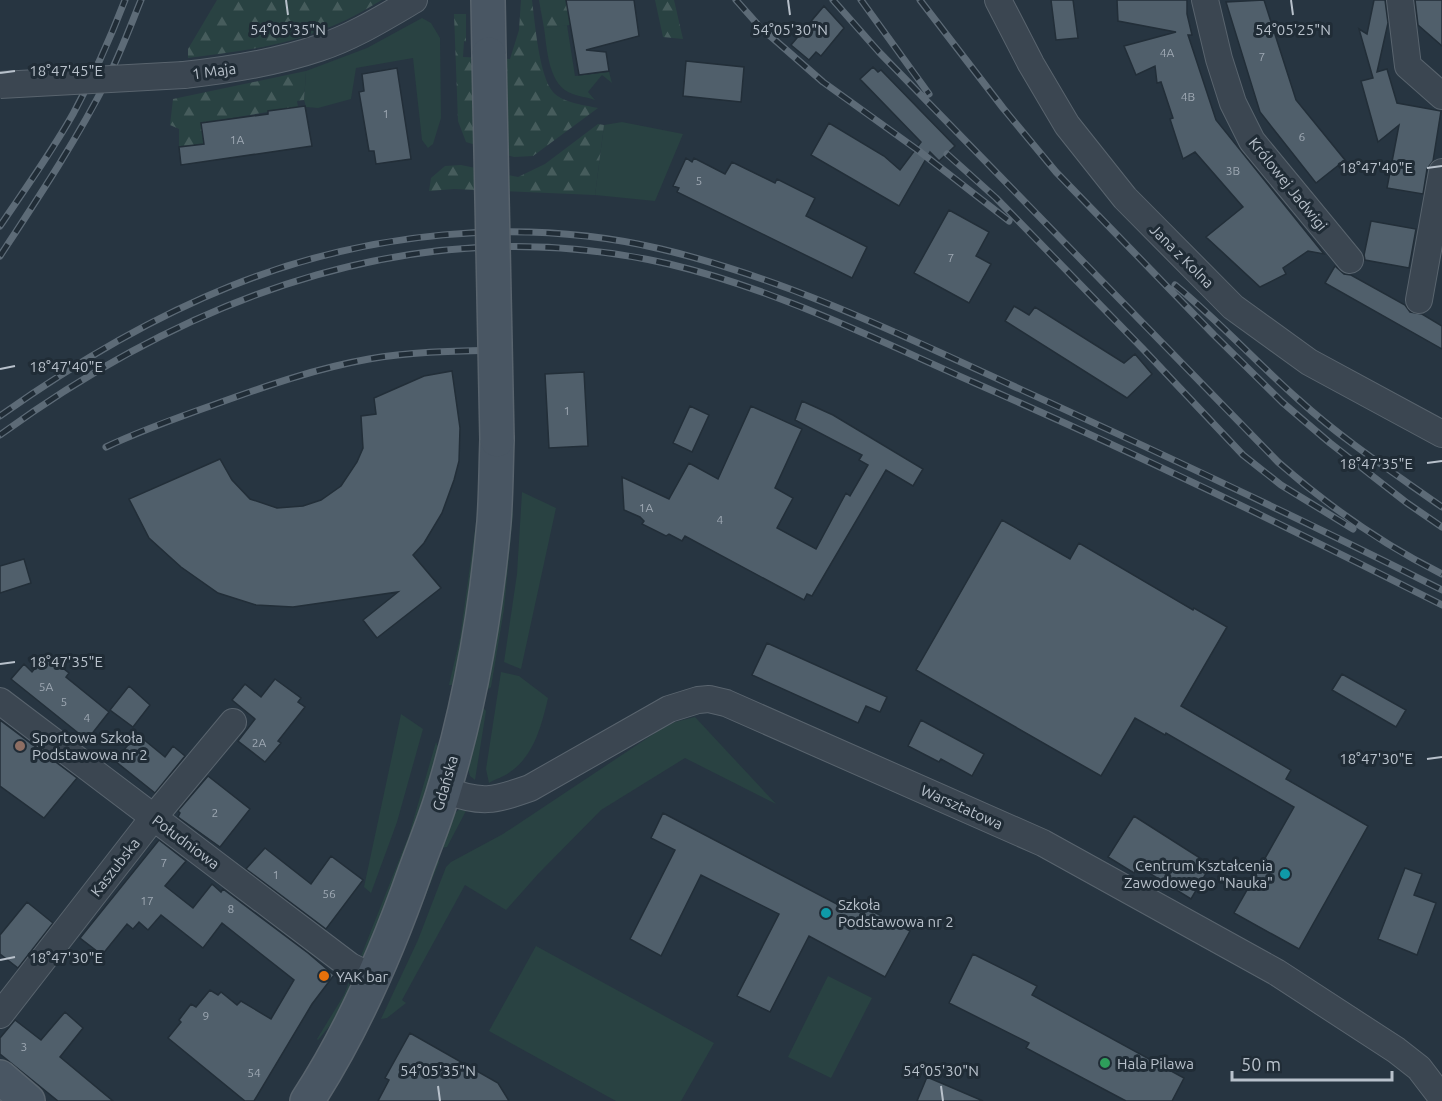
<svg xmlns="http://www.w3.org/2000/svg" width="1442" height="1101" font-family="Ubuntu,sans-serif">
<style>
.grass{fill:#294242}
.forest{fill:url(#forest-firs)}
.building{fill:#505f6b;stroke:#222e38;stroke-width:1.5}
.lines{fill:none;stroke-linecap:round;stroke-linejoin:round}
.street-casing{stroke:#59646e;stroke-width:28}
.secondary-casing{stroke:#59646e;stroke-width:36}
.street{stroke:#3b4651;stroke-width:26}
.secondary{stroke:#495663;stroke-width:33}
.rail-casing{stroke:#5d6b77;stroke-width:7}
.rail{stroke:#202c36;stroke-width:4.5;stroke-dasharray:14;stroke-linecap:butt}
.street-bridge-casing{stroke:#59646e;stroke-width:28;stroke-linecap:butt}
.secondary-bridge-casing{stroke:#59646e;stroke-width:36;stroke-linecap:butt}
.street-bridge{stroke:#3b4651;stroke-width:26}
.secondary-bridge{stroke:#495663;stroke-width:33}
.ticks{fill:none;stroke:#b8c1cb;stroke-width:2}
.education-dot{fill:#8d6e63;stroke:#202c36;stroke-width:2}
.culture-dot{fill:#0f9aa8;stroke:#202c36;stroke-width:2}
.food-dot{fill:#e8710a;stroke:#202c36;stroke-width:2}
.leisure-dot{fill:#2e9e5b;stroke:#202c36;stroke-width:2}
.labels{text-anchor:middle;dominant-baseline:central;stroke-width:6;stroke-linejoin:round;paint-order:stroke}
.number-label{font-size:12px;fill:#9ea8b3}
.street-label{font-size:15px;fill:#b8c1cb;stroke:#202c36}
.poi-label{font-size:15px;fill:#b8c1cb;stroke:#202c36;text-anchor:start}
.ticks-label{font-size:15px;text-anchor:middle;fill:#b8c1cb;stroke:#202c36;stroke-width:6;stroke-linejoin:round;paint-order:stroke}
</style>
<defs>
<pattern id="forest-firs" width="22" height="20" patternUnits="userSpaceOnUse" patternTransform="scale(1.5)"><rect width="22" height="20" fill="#294242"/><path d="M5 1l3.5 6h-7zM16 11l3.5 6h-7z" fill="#465c5c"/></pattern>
</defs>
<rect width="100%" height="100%" fill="#273541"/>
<!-- grass -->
<path class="grass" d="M422 18 431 23 440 38 441 118 433 144 428 148 422 140 413 58 356 68 351 99 318 108 306 107 304 100 306 71 367 48Z
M567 25 575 76 609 72 612 83 602 75 588 92 595 100C587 97 575 96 568 92 548 81 547 48 544 28Z
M622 122 683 134 655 201 595 195 604 125Z
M509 469 513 514 504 609 491 687 485 692Z
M481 487C475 555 470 620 452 685H449L460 638Z
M522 492 556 508 521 669 504 662 517 574Z
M501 672 519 676 548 698C542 724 534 756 510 772 504 777 495 779 489 783L486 769Z
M482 706 486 711 475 780 470 776 466 762Z
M401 714 423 729 397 822 371 893 364 887Z
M695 717 776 804 685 758 601 810 538 874 506 910 465 885 402 1000 406 1003 387 1018 381 1019 418 940 446 867 451 862 503 834 661 729 675 722Z
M436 742 439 749 409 856 366 955 361 956 409 835Z
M460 809H467L447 847 439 848 437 855 439 862 402 954 372 1022 370 1018 453 814Z
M536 946 714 1043 681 1101H616L489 1031Z
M828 976 872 998 831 1078 788 1057Z
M349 982C353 1000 329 1027 318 1040L317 1039 344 995Z"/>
<!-- forest -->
<path class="forest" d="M217 0H382C363 11 345 22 324 29 281 47 234 52 188 58V49Z
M521 0H532C535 23 539 76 553 92 563 103 584 105 598 108L533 156 514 157 466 142 458 121 454 14H466V42L464 41 463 57 510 59 519 30Z
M539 0H568L570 25 544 28Z
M655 0H674L683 39 663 37Z
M306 71 304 100 297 101 298 107 201 123 204 144 179 147V129L170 125 173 99Z
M598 124 604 125 595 195 454 189 429 191 431 178 445 166 461 165 518 177 545 164Z"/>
<!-- building -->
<path class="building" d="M566 0H634L639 36 586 50 606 52 609 71 579 75Z
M1051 0H1073L1078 38 1056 40Z
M1117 0H1187V14L1192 35H1188L1216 120 1324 254 1308 251 1283 268 1286 274 1260 287 1206 237 1243 207 1195 152 1183 159 1170 119 1173 118 1161 82 1157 83 1155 66 1136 75 1124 46 1176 32 1118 21Z
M1264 0 1296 100 1345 160 1316 183 1260 112 1226 2Z
M1374 0H1385L1388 23 1377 72 1387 69 1397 103 1441 111 1433 161 1427 169 1423 194 1387 188 1399 125 1378 142 1361 81 1373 78 1359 29 1367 34Z
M1415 0H1442V46L1418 25Z
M824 6 844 28 821 56 816 52 809 60 791 45Z
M686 61 744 67 741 102 683 96Z
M873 67 878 72 881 70 955 146 939 161 930 152 899 206 811 155 829 123 884 156 900 170 921 142 860 79Z
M397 68 411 159 376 164 374 151H369L359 92 364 91 362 74Z
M305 106 312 146 181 165 179 147 204 144 201 123 268 114V111Z
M686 158 692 162 694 158 725 174 732 162 775 183 777 179 815 198 806 216 867 247 852 278 677 192 679 188 673 186Z
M949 210 989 232 976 256 991 264 969 303 914 273Z
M1371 221 1416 229 1409 268 1365 260 1364 255Z
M1335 266 1344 274 1351 275 1405 305 1410 312 1422 314 1442 326V349L1325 283Z
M1014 306 1029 315 1035 307 1124 363 1135 354 1152 374 1127 398 1005 321Z
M452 371 460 428 459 461 454 480 442 513 424 543 413 555 441 588 377 638 363 620 398 592 293 607 256 605 218 593 181 567 149 538 129 499 220 459 232 480 250 499 277 508 303 506 321 500 341 486 357 462 363 448 361 416 376 414 374 398 424 376Z
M584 372 588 446 549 448 545 374Z
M802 401 833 415 923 469 913 486 886 470 812 596 807 594 804 600 685 536 682 541 669 534 666 536 642 524 644 521 640 517 624 510 622 477 669 499 689 463 718 479 751 406 802 429 775 488 793 498 777 528 816 549 846 493 850 496 868 465 859 460 862 455 795 420Z
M690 406 709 415 692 452 673 443Z
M1002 520 1070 559 1079 543 1193 610 1194 608 1227 627 1181 706 1291 770 1286 779 1368 826 1299 949 1234 913 1294 807 1166 733 1165 735 1135 718 1101 776 916 670Z
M24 559 31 583 0 593V566Z
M767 643 887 697 880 712 866 706 858 723 752 675Z
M46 655 69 673 66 677 109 712 87 740 11 679 24 664 32 672Z
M1342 674 1406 710 1396 727 1332 690Z
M275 679 301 698 298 702 305 707 278 741 281 743 265 762 238 741 255 719 232 700 245 684 261 697Z
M129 686 150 705 133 727 110 710Z
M0 720 77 778 44 818 0 786Z
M921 720 984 754 972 776 941 759 939 762 908 746Z
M137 734 165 757 173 746 185 756 155 793 115 761Z
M208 776 250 809 220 847 178 817 180 813 178 811Z
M663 813 852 912 857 903 910 931 885 977 809 936 770 1012 737 996 779 914 701 875 661 956 630 939 675 850 651 838Z
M1134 816 1211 865 1191 899 1138 866 1134 873 1108 857Z
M159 840 186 861 165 886 193 908 212 884 221 892 223 889 308 953 334 975 312 1004 254 1101H245L168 1038 181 1022 179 1020 191 1004 196 1007 210 990 218 995 221 992 237 1005 241 1001 271 1019 294 980 222 923 203 948 161 915 148 930 139 922 133 929 127 924 102 955 80 938Z
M265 848 311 884 331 856 363 880 326 929 246 869Z
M1405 868 1422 874 1414 895 1436 903 1417 955 1378 939Z
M27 902 53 923 18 968 0 954V935Z
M973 954 1037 986 1032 995 1184 1078 1172 1101H1126L1026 1048 1029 1043 949 1003Z
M65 1012 83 1028 60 1057 113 1101H58L0 1054V1038L15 1020 41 1040Z
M410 1033 498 1083 509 1101H378L389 1080 385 1078Z
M927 1077 983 1101H917Z"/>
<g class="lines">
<!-- street casing -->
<g class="street-casing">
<path id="street" d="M998 0 1031 64 1067 125 1125 198 1233 307 1309 362 1442 434
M1205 0 1219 59 1233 103 1252 141 1350 260
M1400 0 1408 66 1442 96
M184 75C230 70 275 63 319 48 353 37 383 18 414 0
M1419 300 1442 172
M0 701 350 966 374 978
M444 790C482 804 493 801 530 788L669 709 698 700 709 699 726 703 1043 843 1276 972 1396 1050 1419 1068 1442 1098
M0 1015 153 818 233 722"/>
</g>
<!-- secondary casing -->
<g class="secondary-casing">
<path id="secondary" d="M488 0 489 54
M0 1077 28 1101
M307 1101C354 1029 387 952 415 872 425 844 436 818 444 790 470 704 486 612 494 522 496 495 496 468 497 440"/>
</g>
<!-- street -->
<use href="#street" class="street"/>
<!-- secondary -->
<use href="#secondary" class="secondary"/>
<!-- rail casing -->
<g class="rail-casing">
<path id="rail" d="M736 0 760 27 823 82 919 151 1009 221
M833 0 879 52 1278 462C1328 506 1382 544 1442 574
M861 0 929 94
M920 0 1003 108 1056 172 1214 335 1282 402 1330 443 1407 503 1442 527
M947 154 996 198 1144 350 1243 455 1281 485 1353 529
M0 226C25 189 51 153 73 114 93 77 110 39 125 0
M0 256C38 198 76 141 107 80 120 54 130 27 141 0
M1175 285C1219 321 1257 363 1299 400 1343 440 1394 473 1442 507
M0 416C72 365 149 319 231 286 365 232 520 216 661 249 783 278 898 333 1011 385 1156 451 1300 518 1442 590
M0 435C197 292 425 208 669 264 775 289 875 339 975 383 1133 452 1288 527 1442 605
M106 447C142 430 179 417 216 404 266 386 317 368 369 359 414 351 461 351 506 350"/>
</g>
<!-- rail -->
<use href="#rail" class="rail"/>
<!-- street-bridge casing -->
<g class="street-bridge-casing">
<path id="street-bridge" d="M0 85 184 75"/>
</g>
<!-- secondary-bridge casing -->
<g class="secondary-bridge-casing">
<path id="secondary-bridge" d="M489 54 497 440"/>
</g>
<!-- street-bridge -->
<use href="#street-bridge" class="street-bridge"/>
<!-- secondary-bridge -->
<use href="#secondary-bridge" class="secondary-bridge"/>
</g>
<!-- ticks -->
<path class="ticks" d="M286 0 288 15M788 0 790 15M1291 0 1293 15M0 73 15 71M1427 168 1442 166M0 369 15 366M1427 463 1442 461M0 664 15 662M1427 759 1442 757M0 960 15 957M438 1086 440 1101M941 1086 943 1101"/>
<!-- markers -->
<circle class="education-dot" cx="20" cy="746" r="6"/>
<g class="culture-dot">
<circle cx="1285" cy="874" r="6"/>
<circle cx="826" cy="913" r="6"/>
</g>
<circle class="food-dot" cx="324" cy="976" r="6"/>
<circle class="leisure-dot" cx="1105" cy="1063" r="6"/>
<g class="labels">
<!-- number labels -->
<g class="number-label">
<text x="1167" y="52">4A</text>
<text x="1262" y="56">7</text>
<text x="1188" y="96">4B</text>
<text x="386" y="113">1</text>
<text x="1302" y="136">6</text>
<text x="237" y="139">1A</text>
<text x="1233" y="170">3B</text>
<text x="699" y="180">5</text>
<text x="951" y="257">7</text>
<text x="567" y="410">1</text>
<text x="646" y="507">1A</text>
<text x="720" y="519">4</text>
<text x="46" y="686">5A</text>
<text x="64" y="701">5</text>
<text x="87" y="717">4</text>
<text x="259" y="742">2A</text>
<text x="215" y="812">2</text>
<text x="164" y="862">7</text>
<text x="276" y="874">1</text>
<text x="329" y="893">56</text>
<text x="147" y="900">17</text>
<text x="231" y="908">8</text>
<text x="206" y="1015">9</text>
<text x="24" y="1046">3</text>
<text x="254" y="1072">54</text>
</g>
<!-- street labels -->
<g class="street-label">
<text transform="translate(214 71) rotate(-8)">1 Maja</text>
<text transform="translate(1288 184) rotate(51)">Królowej Jadwigi</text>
<text transform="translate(1182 256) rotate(45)">Jana z Kolna</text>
<text transform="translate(445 783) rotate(-74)">Gdańska</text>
<text transform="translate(962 807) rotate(24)">Warsztatowa</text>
<text transform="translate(186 842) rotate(37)">Południowa</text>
<text transform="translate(115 867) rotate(-52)">Kaszubska</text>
</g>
<!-- poi labels -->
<g class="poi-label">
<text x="32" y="737">Sportowa Szkoła<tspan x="32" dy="17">Podstawowa nr 2</tspan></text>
<text x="1273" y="865" text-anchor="end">Centrum Kształcenia<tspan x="1273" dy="17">Zawodowego "Nauka"</tspan></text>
<text x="838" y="904">Szkoła<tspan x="838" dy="17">Podstawowa nr 2</tspan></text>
<text x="336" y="976">YAK bar</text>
<text x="1117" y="1063">Hala Pilawa</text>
</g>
</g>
<g class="ticks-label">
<text x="288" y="35">54°05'35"N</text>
<text x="790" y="35">54°05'30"N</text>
<text x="1293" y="35">54°05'25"N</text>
<text x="66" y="76">18°47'45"E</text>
<text x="1376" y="173">18°47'40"E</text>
<text x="66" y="372">18°47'40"E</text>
<text x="1376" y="469">18°47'35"E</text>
<text x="66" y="667">18°47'35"E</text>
<text x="1376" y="764">18°47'30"E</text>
<text x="66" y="963">18°47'30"E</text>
<text x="438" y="1076">54°05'35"N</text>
<text x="941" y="1076">54°05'30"N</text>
</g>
<!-- scale -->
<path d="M1232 1071v9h160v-9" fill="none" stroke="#b8c1cb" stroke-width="3"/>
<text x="1241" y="1071" font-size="18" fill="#b8c1cb" stroke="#202c36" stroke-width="4.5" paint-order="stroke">50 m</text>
</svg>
